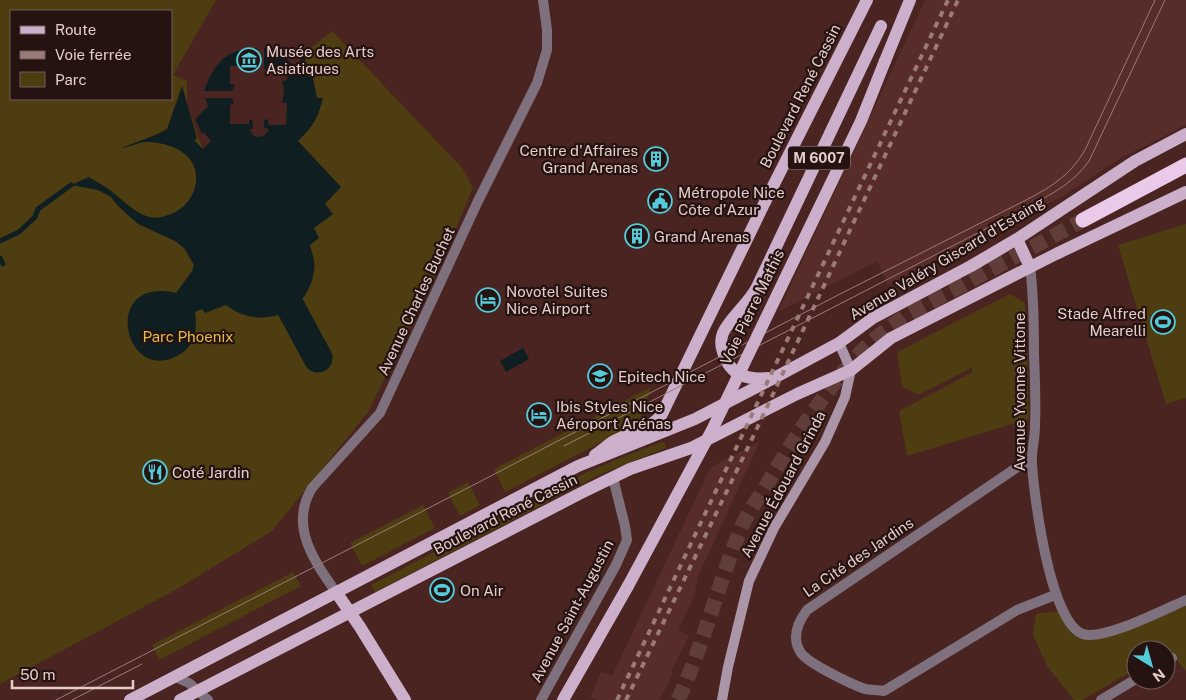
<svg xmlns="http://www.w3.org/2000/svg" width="1186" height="700" font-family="'Public Sans',sans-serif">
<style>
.built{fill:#582c28}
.green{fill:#4e3d11;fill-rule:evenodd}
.water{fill:#0f1e20}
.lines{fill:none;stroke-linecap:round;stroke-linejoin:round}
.stream{stroke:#0f1e20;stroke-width:5}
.river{stroke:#0f1e20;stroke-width:29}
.highway-tunnel{stroke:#603d39;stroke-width:15;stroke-dasharray:15 8;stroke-linecap:butt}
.street{stroke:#7e717d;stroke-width:10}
.secondary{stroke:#aa95a9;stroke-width:10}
.primary{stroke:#ccb0cb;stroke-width:12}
.highway{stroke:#eac9e9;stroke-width:15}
.tram{stroke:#9a7b77;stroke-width:1}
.rail{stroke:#9a7b77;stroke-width:4;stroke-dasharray:6 6;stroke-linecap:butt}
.primary-bridge{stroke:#ccb0cb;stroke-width:12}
.labels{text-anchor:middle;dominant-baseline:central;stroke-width:4.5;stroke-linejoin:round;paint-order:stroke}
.shield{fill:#241311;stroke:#ab9492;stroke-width:1}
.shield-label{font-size:14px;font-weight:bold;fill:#e5ccc9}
.poi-label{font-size:15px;fill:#e5ccc9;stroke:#241311;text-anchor:start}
.street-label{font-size:15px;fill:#e5ccc9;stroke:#241311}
.park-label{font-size:15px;fill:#e6ba49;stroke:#241311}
</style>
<rect width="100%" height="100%" fill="#492420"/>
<!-- built -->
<path class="built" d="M925 0H1186V125L1121 158 1063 196 888 285 877 261 778 312Z
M760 441 698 577 694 597 678 630 689 636 671 672 673 673 660 700H597L590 697 601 672 612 676 710 468Z"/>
<!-- green -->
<path class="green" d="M0 0H216L173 75 187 81V105L203 149 211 141 204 132 202 134 195 119 208 106 205 98H232L234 104 230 105V124H249V119L253 121V129H249L254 136C261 138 266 136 269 129L264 128V120L268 119 269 125H286L287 103H282L284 91 282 81 287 80 288 67 295 66 305 57 304 54 332 31 463 169 473 188 438 270 368 412 272 531 179 588 0 684ZM11 11H171V99H11Z
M1186 224V398L1166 404 1118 245Z
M1010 294 1025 303 1029 419 907 456 899 411 973 372 971 368 919 395 902 387 897 352Z
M651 387 640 422 505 492 494 469Z
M662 442 665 443 666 448 628 463 599 475 375 592 371 585 588 472 620 458Z
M468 482 480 505 460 516 448 493Z
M423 505 435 528 362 566 350 543Z
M293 572 301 586 159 660 152 645Z
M1186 606V671L1168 651 1166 652V650H1136V669L1082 700H1074L1047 666 1033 635 1036 614 1058 611 1074 635 1089 640 1111 635Z"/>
<!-- water -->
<path class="water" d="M257 48V69L252 70 251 66H230V84L235 85 232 91H204C214 63 226 49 257 48Z
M264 48 278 51 286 55 285 57 294 66 305 57V61L312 73 317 98H323C317 120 314 125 298 141L341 187 325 204 333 214 314 228 319 238 310 245C312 254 316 262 314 271 308 315 259 331 226 305L205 313 202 309 195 312C197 327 197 343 182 353 125 391 98 275 176 293L192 271 194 265 184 248 175 241 138 224 118 206 111 197 98 190 71 185 89 177C98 183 109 188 117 196 127 204 136 213 149 217 157 219 163 217 171 214 192 206 205 178 189 158 180 147 161 142 147 142 138 142 130 147 122 148 137 141 152 138 167 129L182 86 197 138 194 140 203 149 211 141 204 132 202 134 195 119 208 106 205 98H232L234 104 230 105V124H249V119L253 121V129H249L254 136C261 138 266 136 269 129L264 128V120L268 119 269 125H286L287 103H282L284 91 282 81 287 80 288 67 269 66V70L264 69Z
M523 348 529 359 506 372 500 361Z"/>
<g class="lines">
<!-- stream -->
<path class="stream" d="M0 241 19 232 35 217 38 209 71 185
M0 258 3 264"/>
<!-- river -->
<path class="river" d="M291 308 318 358"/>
<!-- highway-tunnel -->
<path class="highway-tunnel" d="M678 700C704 644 718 584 742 526 749 511 760 496 769 481 794 438 827 388 861 352 874 338 890 327 905 316L1083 220"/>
<!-- street -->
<path class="street" d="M1030 267C1034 296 1034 325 1034 354 1035 378 1036 402 1035 426 1035 439 1031 452 1032 464 1034 496 1050 623 1083 634 1103 641 1165 609 1186 600
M1032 463 1019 466 807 610C798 622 791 638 801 653 809 664 851 684 865 689 871 690 878 690 884 691L1017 610 1055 595
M336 592C314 561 289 526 312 488L380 413 478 201 537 83 547 50V30L543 0
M1166 662 1172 658
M175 677 189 683 208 700
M541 700 616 565 627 540 625 526 613 478
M1101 700 1136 679"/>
<!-- secondary -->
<path class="secondary" d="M722 700 728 667 749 581 774 528 825 442 845 397 851 370 839 343"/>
<!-- primary -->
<path class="primary" d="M885 61 910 0
M1017 239 1030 267
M769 378C747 380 730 376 723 352 721 346 720 340 723 333 730 318 747 305 756 289L881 26
M595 455C601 451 608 445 614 441 630 432 651 430 662 414L763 206 867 0
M336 592 360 627 405 700
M130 700 578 466 695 419 774 378 839 343 873 318 971 266 1017 239 1135 161 1186 134
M180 700 581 493 630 469 691 448 797 394 851 370 891 338 1056 254 1186 192
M563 700 628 586"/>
<!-- highway -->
<path class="highway" d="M1083 220 1186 165"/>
<!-- tram -->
<path class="tram" d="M564 446 1032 205C1055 192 1074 182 1089 161L1165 0
M56 700 485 479 840 294 1028 199C1053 186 1071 174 1085 150L1155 0
M72 700 142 664"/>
<!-- rail -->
<path class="rail" d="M617 700 948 0
M626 700 751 441 958 0"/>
<!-- primary-bridge -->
<path class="primary-bridge" d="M628 586 712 430 861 121 885 61"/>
</g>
<!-- icons -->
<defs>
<g id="museum-ring" transform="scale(1.25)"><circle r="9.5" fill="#241311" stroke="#53cbda" stroke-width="1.5"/><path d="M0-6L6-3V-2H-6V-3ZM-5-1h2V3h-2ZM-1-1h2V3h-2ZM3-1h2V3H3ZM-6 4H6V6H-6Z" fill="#53cbda"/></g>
<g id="building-ring" transform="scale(1.25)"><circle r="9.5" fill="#241311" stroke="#53cbda" stroke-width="1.5"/><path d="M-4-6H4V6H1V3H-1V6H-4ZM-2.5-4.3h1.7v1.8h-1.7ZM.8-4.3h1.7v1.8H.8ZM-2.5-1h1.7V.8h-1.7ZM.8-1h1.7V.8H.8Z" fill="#53cbda"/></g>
<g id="civic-ring" transform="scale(1.25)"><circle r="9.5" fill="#241311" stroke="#53cbda" stroke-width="1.5"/><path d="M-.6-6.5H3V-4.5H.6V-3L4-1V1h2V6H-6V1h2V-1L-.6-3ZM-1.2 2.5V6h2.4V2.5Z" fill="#53cbda"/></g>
<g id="hotel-ring" transform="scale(1.25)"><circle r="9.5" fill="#241311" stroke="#53cbda" stroke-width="1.5"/><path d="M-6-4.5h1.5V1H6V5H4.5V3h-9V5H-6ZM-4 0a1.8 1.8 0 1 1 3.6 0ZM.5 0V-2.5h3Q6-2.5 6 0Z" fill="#53cbda"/></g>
<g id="stadium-ring" transform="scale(1.25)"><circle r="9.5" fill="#241311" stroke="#53cbda" stroke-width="1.5"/><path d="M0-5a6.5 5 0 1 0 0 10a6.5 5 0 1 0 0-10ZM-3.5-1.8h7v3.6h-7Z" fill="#53cbda"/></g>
<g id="university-ring" transform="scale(1.25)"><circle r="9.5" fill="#241311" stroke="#53cbda" stroke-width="1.5"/><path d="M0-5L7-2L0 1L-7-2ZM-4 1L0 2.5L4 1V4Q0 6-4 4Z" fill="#53cbda"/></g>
<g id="restaurant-ring" transform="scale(1.25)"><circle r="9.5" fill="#241311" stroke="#53cbda" stroke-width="1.5"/><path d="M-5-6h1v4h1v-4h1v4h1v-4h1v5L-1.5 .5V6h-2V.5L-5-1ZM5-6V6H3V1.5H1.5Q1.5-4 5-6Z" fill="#53cbda"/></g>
</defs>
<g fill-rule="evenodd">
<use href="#museum-ring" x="249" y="60"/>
<use href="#building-ring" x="656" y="159"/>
<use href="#civic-ring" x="660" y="201"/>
<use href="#building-ring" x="637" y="236"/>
<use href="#hotel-ring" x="488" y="300"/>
<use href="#stadium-ring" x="1163" y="322"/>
<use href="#university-ring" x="600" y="376"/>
<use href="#hotel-ring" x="539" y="415"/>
<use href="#restaurant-ring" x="155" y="472"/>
<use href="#stadium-ring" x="442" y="590"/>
</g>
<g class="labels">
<!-- shield labels -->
<rect class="shield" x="788" y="146.5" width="62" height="23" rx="4"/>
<g class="shield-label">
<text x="819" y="158">M 6007</text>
</g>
<!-- poi labels -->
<g class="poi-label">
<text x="266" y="51">Musée des Arts<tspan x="266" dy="17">Asiatiques</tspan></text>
<text x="638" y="150" text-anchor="end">Centre d'Affaires<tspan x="638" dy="17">Grand Arenas</tspan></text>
<text x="678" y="192">Métropole Nice<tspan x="678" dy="17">Côte d'Azur</tspan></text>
<text x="654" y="236">Grand Arenas</text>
<text x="506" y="291">Novotel Suites<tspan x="506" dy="17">Nice Airport</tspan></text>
<text x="1146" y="313" text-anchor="end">Stade Alfred<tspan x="1146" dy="17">Mearelli</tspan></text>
<text x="618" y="376">Epitech Nice</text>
<text x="556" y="406">Ibis Styles Nice<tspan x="556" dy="17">Aéroport Arénas</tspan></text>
<text x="172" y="472">Coté Jardin</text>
<text x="460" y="590">On Air</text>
</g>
<!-- street labels -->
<g class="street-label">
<text transform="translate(800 96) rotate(-63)">Boulevard René Cassin</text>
<text transform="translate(947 258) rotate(-31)">Avenue Valéry Giscard d'Estaing</text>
<text transform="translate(416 301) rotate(-65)">Avenue Charles Buchet</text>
<text transform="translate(752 307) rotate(-64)">Voie Pierre Mathis</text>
<text transform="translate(1019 392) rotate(-90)">Avenue Yvonne Vittone</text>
<text transform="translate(783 484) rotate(-62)">Avenue Édouard Grinda</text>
<text transform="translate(505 514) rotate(-27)">Boulevard René Cassin</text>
<text transform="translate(858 557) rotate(-34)">La Cité des Jardins</text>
<text transform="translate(572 611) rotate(-62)">Avenue Saint-Augustin</text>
</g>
<!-- park labels -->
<g class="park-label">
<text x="188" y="336">Parc Phoenix</text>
</g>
</g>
<!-- legend -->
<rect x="10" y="10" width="162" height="90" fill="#241311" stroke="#715d5b"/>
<rect x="20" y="26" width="25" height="8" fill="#ccb0cb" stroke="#715d5b"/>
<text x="55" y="35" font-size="15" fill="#e5ccc9">Route</text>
<rect x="20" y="51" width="25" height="8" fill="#9a7b77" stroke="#715d5b"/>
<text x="55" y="60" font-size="15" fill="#e5ccc9">Voie ferrée</text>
<rect x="20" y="72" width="25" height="15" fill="#4e3d11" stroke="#715d5b"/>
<text x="55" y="85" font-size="15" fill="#e5ccc9">Parc</text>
<!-- north arrow -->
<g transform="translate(1151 665) rotate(143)"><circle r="24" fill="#241311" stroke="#715d5b"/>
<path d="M0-4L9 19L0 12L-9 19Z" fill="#53cbda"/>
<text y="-8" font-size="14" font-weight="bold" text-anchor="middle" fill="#e5ccc9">N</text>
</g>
<!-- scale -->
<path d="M12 680v8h121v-8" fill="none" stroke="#e5ccc9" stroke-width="2.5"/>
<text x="20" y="680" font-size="15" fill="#e5ccc9" stroke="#241311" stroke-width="4" paint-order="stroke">50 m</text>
</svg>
